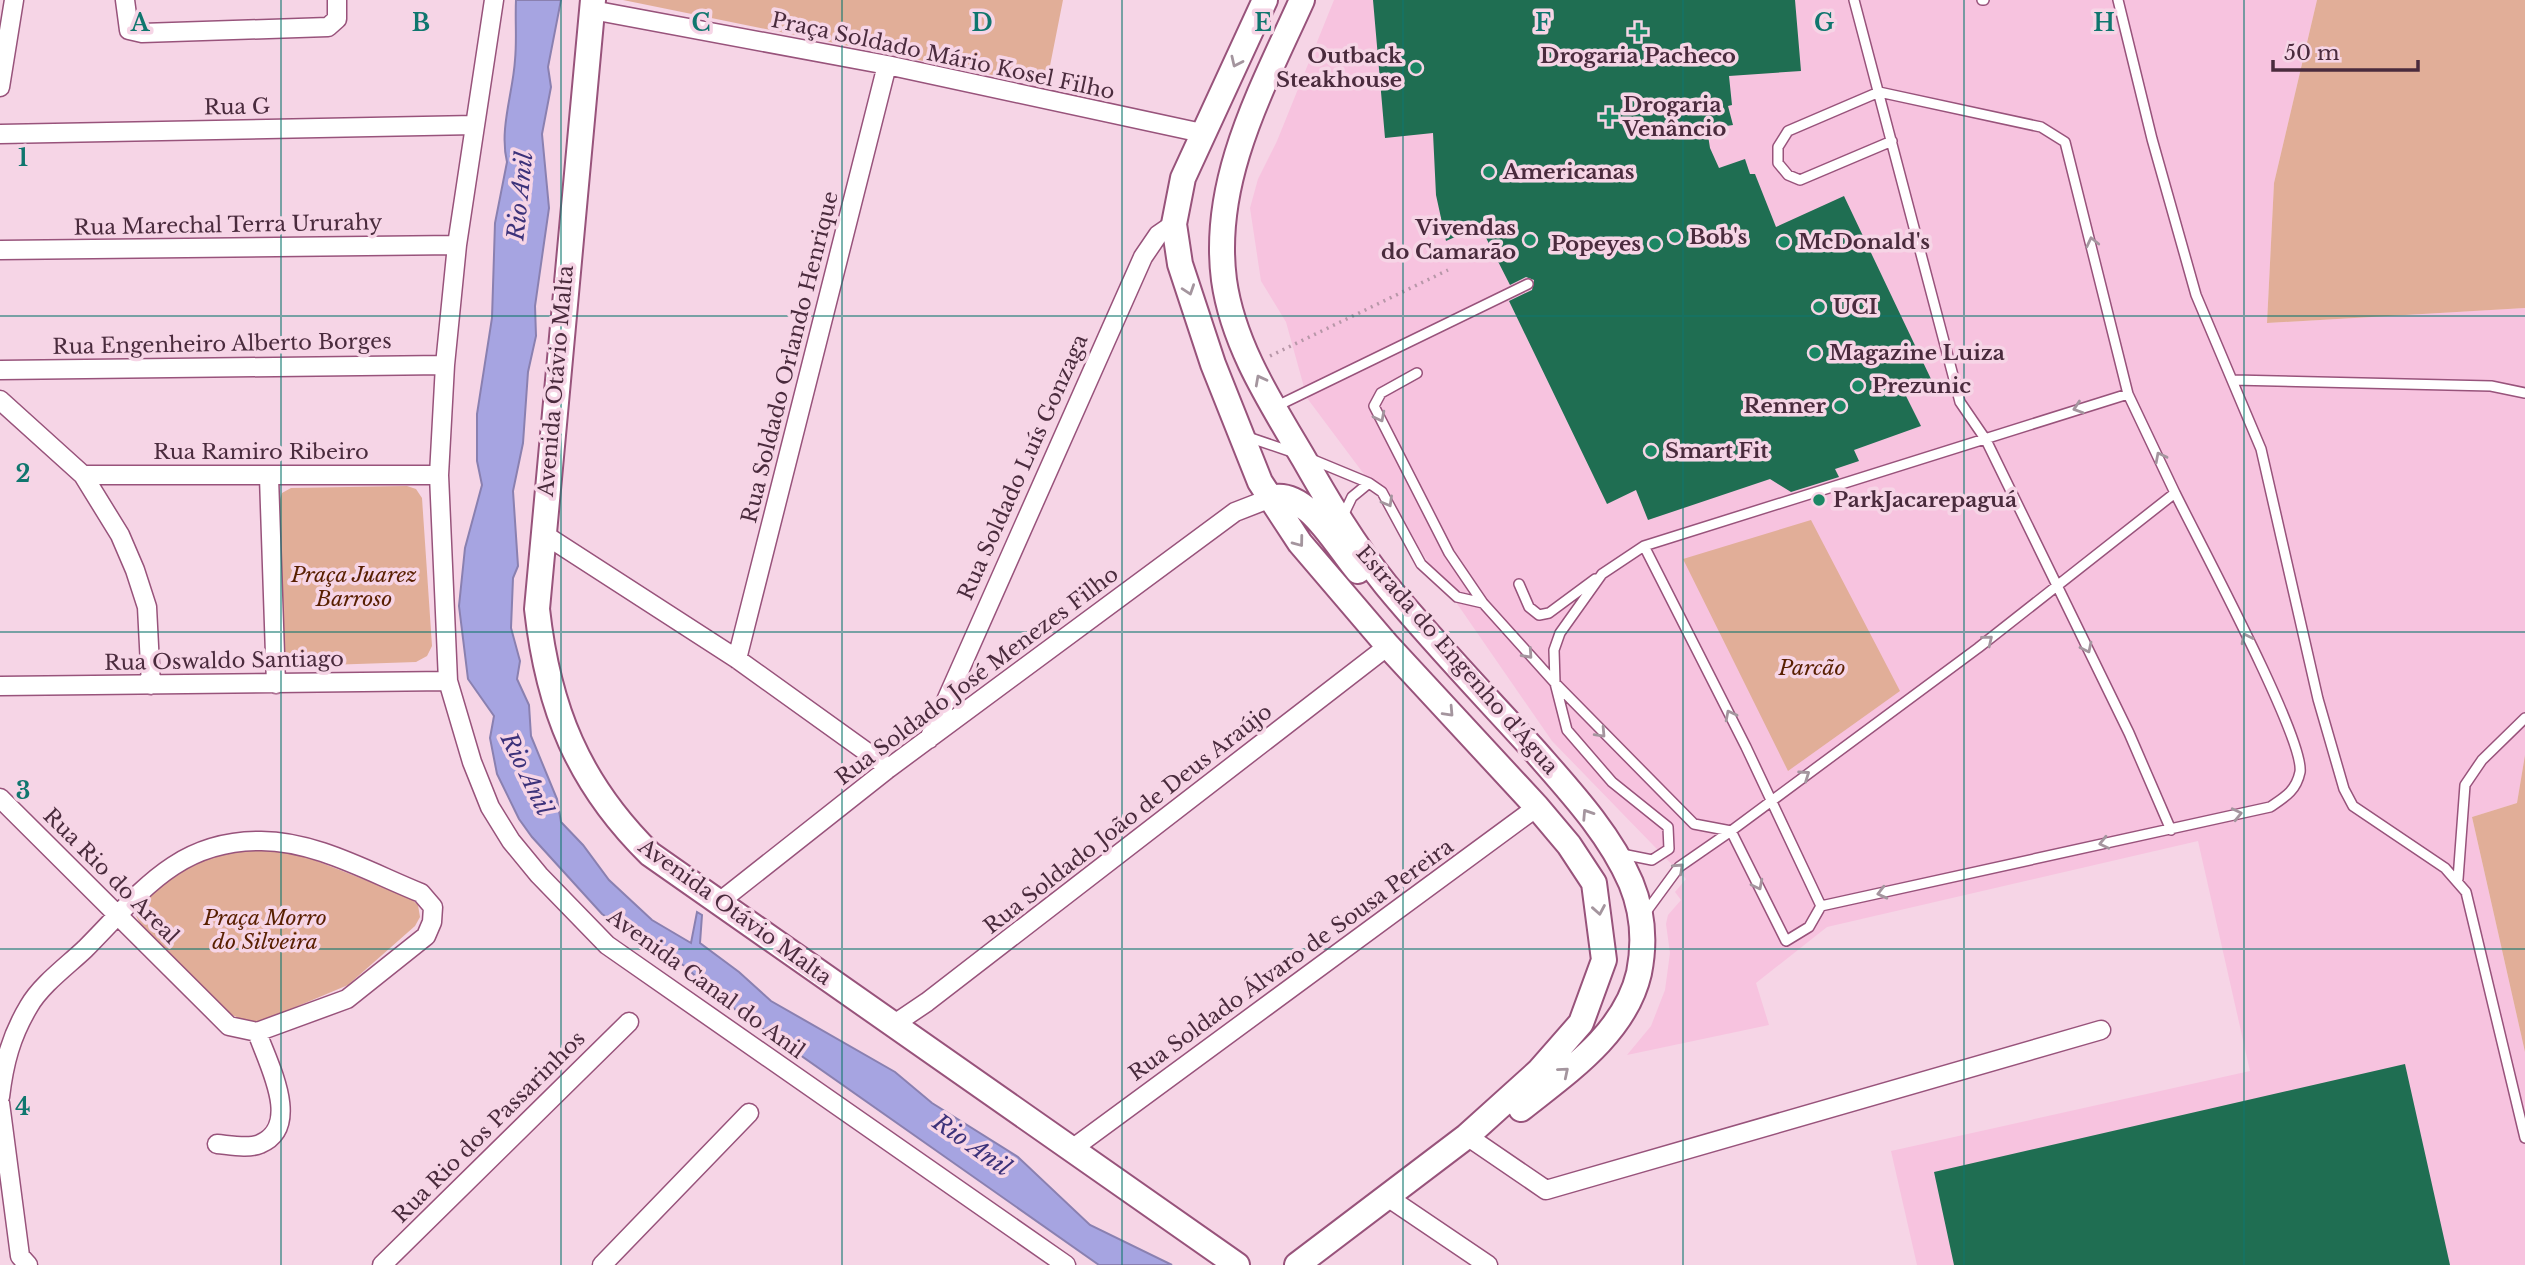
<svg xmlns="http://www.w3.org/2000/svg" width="2525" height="1265" font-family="'Libre Baskerville',serif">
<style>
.built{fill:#f7c3df}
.green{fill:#e1ae98}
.water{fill:#a6a4e1;stroke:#8a80b0;stroke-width:2}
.building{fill:#1f6e52}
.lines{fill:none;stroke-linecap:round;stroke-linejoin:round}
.lane-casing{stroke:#98537b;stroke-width:12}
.street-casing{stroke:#98537b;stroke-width:21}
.secondary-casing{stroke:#98537b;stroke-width:28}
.path{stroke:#b797a8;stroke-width:3.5;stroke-dasharray:2 5;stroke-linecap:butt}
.lane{stroke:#fff;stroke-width:9}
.street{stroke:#fff;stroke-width:18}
.secondary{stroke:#fff;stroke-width:24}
.oneway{stroke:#a4959e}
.grid{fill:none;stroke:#0f766e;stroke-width:2;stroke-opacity:0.55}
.poi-dot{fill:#1b8764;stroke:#f6d5e6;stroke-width:2.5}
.labels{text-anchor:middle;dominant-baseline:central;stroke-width:7;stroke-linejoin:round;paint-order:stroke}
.street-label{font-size:21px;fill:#4a2b3d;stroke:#f6d5e6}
.poi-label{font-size:21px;font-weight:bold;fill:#4a2b3d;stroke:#f6d5e6;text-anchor:start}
.park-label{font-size:21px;font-style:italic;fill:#581f00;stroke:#f6d5e6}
.water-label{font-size:23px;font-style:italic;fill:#3c327a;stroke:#f6d5e6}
.grid-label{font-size:23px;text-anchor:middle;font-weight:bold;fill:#0f766e;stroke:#f6d5e6;stroke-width:7;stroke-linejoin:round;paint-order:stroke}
</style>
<rect width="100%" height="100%" fill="#f6d5e6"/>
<!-- built -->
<path class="built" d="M1334 0H2317L2274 183 2267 323 2525 308V755L2517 803 2472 817 2525 1052V1265H1917L1891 1151 2250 1071 2198 841 1827 927 1756 983 1769 1025 1627 1055 1651 1026 1665 990 1670 953 1666 924 1668 915 1681 900 1675 892 1686 879 1552 741 1411 537 1307 398 1286 322 1261 281 1250 208 1258 179 1277 141Z"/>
<!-- green -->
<path class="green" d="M623 0H1063L1046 86Z
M2317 0H2525V308L2267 323 2274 183Z
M407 486 416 489 422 498 432 646 427 656 416 662 298 666 285 661 280 648 279 502 282 493 291 488Z
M1811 520 1900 691 1788 771 1683 559Z
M2525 755V1052L2472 817 2517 803Z
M237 847 291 851 409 897 418 905 420 917 415 926 348 985 260 1022H247L230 1014 142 927 136 916 137 904 182 864Z"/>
<!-- water -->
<path class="water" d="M516 0H561L548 67 551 87 542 134 549 208 535 306 536 336 528 372 523 443 513 491 518 566 513 578 511 628 520 661 517 679 529 705 531 736 557 799 561 822 583 845 609 880 652 920 691 943 697 912 702 915 700 943 739 972 771 1001 895 1072 932 1103 1018 1157 1090 1225 1172 1265H1099L716 996 686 967 602 914 532 837 519 819 497 774 490 738 494 716 468 679 459 606 465 548 482 485 477 461V414L492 318 495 223 507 162C499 129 513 93 515 60 517 40 515 20 516 0Z"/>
<!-- building -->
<path class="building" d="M1373 0H1795L1801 71 1729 76 1732 105 1728 106 1733 125 1707 129 1710 148 1719 168 1745 159 1750 174H1755L1776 227 1844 196 1931 379 1904 392 1921 426 1854 450 1859 461 1835 469 1839 477 1791 492 1770 479 1648 520 1636 490 1607 504 1509 301 1532 290 1534 280 1526 277 1510 285 1480 226 1446 241 1436 195 1433 133 1385 138Z
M2405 1064 2450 1265H1954L1934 1172Z"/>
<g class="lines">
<!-- lane casing -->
<g class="lane-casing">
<path id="lane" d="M1854 0 1960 402 1986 440 2129 733 2171 830
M1982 0H1984
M2118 0 2152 139 2196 295 2261 449 2318 699 2344 789 2353 806 2445 868 2466 892 2525 1138
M1417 373 1381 393 1374 406 1449 553 1483 603 1555 683 1567 730 1612 782 1668 827 1669 849 1652 860 1622 854
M2233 380 2491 386 2525 393
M1275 407 1528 284
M1245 436 1295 453
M1311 459 1369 483 1382 492 1421 564 1457 597 1483 603
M1342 518 1352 497 1369 483
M1644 546 1746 747 1821 906 1809 927 1786 941 1731 831 1694 824 1555 683 1554 650 1560 633 1602 574 1644 546 2128 394
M1519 584 1529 607 1539 615 1549 613 1595 579
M2458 879 2465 785 2482 760 2525 718
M1821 906 2270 807C2285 797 2296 791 2300 772 2305 739 2196 536 2175 493
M1646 912 1679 867 1731 831 1978 648 2175 493 2128 394 2065 142 2041 127 1879 92 1788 131 1778 147V163L1788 175 1800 180 1892 141"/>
</g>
<!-- street casing -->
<g class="street-casing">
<path id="street" d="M125 0 129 30 142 33 328 27 337 19V0
M494 0 457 245 445 365 439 475 448 681 472 762 490 807 511 841 539 875 607 945 1066 1265
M592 10 887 65 1202 133
M0 87 14 0
M0 134 475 125
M0 250 457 245
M0 370 445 365
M0 400 83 475 120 535 135 570 147 607 151 685
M83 475H439
M269 477 276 684
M542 533 737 659 889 768
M737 659 887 65
M0 686 448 681
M929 739 1143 257 1158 235 1174 224
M0 798 229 1026 257 1032 347 999 426 936 432 922 433 907 421 893C371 873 314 840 259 841 175 841 139 895 85 949 67 966 41 985 29 1006 11 1036 4 1063 0 1097
M718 903 889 768 1235 512 1271 498
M893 1025 927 1002 1388 646
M0 1103 20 1256 28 1265
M1467 1136 1546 1190 2101 1030
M217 1144C229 1145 249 1149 260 1144 303 1126 267 1062 257 1032
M1072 1149 1537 807
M1386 1196 1488 1265
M382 1265 629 1022
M602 1265 749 1113"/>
</g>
<!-- secondary casing -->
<g class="secondary-casing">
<path id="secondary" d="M593 0 537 609C548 708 578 783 650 854L1237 1265
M1265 0 1183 178 1174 224 1180 264 1213 364 1260 482 1300 543 1388 646 1537 807 1569 845 1594 883 1604 960 1581 1023 1539 1071 1467 1136 1297 1265
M1302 0C1262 89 1211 180 1224 280 1233 345 1271 403 1304 459 1329 503 1354 545 1386 585 1433 642 1485 696 1535 751 1570 791 1610 834 1631 883 1643 912 1645 943 1639 973 1625 1034 1566 1073 1521 1109
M1271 498C1306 488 1337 547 1358 571"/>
</g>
<!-- path -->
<path class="path" d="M1270 356 1448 270"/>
<!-- lane -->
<use href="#lane" class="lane"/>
<!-- street -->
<use href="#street" class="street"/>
<!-- secondary -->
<use href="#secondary" class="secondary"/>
</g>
<!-- one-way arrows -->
<defs><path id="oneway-chevron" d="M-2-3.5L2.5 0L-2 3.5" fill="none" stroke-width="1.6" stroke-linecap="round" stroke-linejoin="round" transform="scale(1.75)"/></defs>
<g class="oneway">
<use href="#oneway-chevron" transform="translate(1236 62) rotate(115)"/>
<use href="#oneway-chevron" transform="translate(2092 242) rotate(-103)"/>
<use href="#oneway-chevron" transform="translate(1189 290) rotate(71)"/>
<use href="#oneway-chevron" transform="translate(1260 380) rotate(-118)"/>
<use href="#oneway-chevron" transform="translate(2078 408) rotate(162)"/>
<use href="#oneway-chevron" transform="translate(1380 417) rotate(63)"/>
<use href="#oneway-chevron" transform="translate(2160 457) rotate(-117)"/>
<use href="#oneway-chevron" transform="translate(1388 502) rotate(60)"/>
<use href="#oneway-chevron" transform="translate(1299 542) rotate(53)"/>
<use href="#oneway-chevron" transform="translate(2246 638) rotate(-116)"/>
<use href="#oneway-chevron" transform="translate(1988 640) rotate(-39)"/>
<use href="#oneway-chevron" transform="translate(2087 648) rotate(64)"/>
<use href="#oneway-chevron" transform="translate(1528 654) rotate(48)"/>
<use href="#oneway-chevron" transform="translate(1449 712) rotate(47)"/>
<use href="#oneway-chevron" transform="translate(1730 715) rotate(-117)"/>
<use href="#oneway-chevron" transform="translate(1601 733) rotate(47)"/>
<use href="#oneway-chevron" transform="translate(1805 775) rotate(-35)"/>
<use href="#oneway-chevron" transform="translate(1587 814) rotate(-123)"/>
<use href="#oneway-chevron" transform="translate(2237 814) rotate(-13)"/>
<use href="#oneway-chevron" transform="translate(2104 843) rotate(167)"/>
<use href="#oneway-chevron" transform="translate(1679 868) rotate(-43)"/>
<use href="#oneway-chevron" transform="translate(1758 885) rotate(63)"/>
<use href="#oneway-chevron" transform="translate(1882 893) rotate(166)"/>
<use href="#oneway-chevron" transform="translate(1599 910) rotate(80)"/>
<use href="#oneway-chevron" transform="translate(1564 1072) rotate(-40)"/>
</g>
<!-- grid -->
<path class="grid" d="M281 0V1265M561 0V1265M842 0V1265M1122 0V1265M1403 0V1265M1683 0V1265M1964 0V1265M2244 0V1265M0 316H2525M0 632H2525M0 949H2525"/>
<!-- markers -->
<g class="poi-dot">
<path d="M1634.5 21.5h7v7h7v7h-7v7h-7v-7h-7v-7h7z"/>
<circle cx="1416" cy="68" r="7"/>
<path d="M1605.5 106.5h7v7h7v7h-7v7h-7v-7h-7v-7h7z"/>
<circle cx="1489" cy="172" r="7"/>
<circle cx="1675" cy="237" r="7"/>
<circle cx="1530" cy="240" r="7"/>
<circle cx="1784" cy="242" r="7"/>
<circle cx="1655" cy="244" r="7"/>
<circle cx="1819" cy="307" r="7"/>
<circle cx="1815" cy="353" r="7"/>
<circle cx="1858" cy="386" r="7"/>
<circle cx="1840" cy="406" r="7"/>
<circle cx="1651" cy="451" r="7"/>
<circle cx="1819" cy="500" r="7"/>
</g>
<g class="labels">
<!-- street labels -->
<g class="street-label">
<text transform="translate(943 56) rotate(12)">Praça Soldado Mário Kosel Filho</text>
<text transform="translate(237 107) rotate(-1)">Rua G</text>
<text transform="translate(228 225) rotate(-1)">Rua Marechal Terra Ururahy</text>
<text transform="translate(222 344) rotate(-1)">Rua Engenheiro Alberto Borges</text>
<text transform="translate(790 357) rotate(-76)">Rua Soldado Orlando Henrique</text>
<text transform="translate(556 381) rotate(-85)">Avenida Otávio Malta</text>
<text x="261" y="452">Rua Ramiro Ribeiro</text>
<text transform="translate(1023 467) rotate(-66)">Rua Soldado Luís Gonzaga</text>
<text transform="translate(1457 660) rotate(49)">Estrada do Engenho d'Água</text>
<text transform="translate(224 661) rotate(-1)">Rua Oswaldo Santiago</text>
<text transform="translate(977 676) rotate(-37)">Rua Soldado José Menezes Filho</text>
<text transform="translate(1128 819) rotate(-38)">Rua Soldado João de Deus Araújo</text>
<text transform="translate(111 876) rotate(45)">Rua Rio do Areal</text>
<text transform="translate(735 912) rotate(36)">Avenida Otávio Malta</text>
<text transform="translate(1291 960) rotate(-36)">Rua Soldado Álvaro de Sousa Pereira</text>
<text transform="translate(706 984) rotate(36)">Avenida Canal do Anil</text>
<text transform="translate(489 1127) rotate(-45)">Rua Rio dos Passarinhos</text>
</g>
<!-- poi labels -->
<g class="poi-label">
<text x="1402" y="56" text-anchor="end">Outback<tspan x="1402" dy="24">Steakhouse</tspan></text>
<text x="1638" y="56" text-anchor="middle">Drogaria Pacheco</text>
<text x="1623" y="105">Drogaria<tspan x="1623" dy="24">Venâncio</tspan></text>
<text x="1503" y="172">Americanas</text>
<text x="1516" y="228" text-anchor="end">Vivendas<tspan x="1516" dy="24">do Camarão</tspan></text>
<text x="1689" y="237">Bob's</text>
<text x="1798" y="242">McDonald's</text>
<text x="1641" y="244" text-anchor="end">Popeyes</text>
<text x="1833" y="307">UCI</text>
<text x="1829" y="353">Magazine Luiza</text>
<text x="1872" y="386">Prezunic</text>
<text x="1826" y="406" text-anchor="end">Renner</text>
<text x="1665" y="451">Smart Fit</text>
<text x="1833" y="500">ParkJacarepaguá</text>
</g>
<!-- park labels -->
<g class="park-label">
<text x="354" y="575">Praça Juarez<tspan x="354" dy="24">Barroso</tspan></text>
<text x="1812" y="668">Parcão</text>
<text x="265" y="918">Praça Morro<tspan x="265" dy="24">do Silveira</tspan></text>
</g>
<!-- water labels -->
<g class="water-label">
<text transform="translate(520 196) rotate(-84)">Rio Anil</text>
<text transform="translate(527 774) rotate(64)">Rio Anil</text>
<text transform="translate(972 1145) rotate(35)">Rio Anil</text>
</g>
</g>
<g class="grid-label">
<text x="140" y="31">A</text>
<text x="421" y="31">B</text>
<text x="701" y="31">C</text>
<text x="982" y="31">D</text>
<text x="1263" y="31">E</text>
<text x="1543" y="31">F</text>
<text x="1824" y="31">G</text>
<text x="2104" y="31">H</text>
<text x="23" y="166">1</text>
<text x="23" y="482">2</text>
<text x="23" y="799">3</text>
<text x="23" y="1115">4</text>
</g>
<!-- scale -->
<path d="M2273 60v10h145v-10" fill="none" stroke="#4a2b3d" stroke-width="3.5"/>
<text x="2284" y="60" font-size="21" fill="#4a2b3d" stroke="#f6d5e6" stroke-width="5" paint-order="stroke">50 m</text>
</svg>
